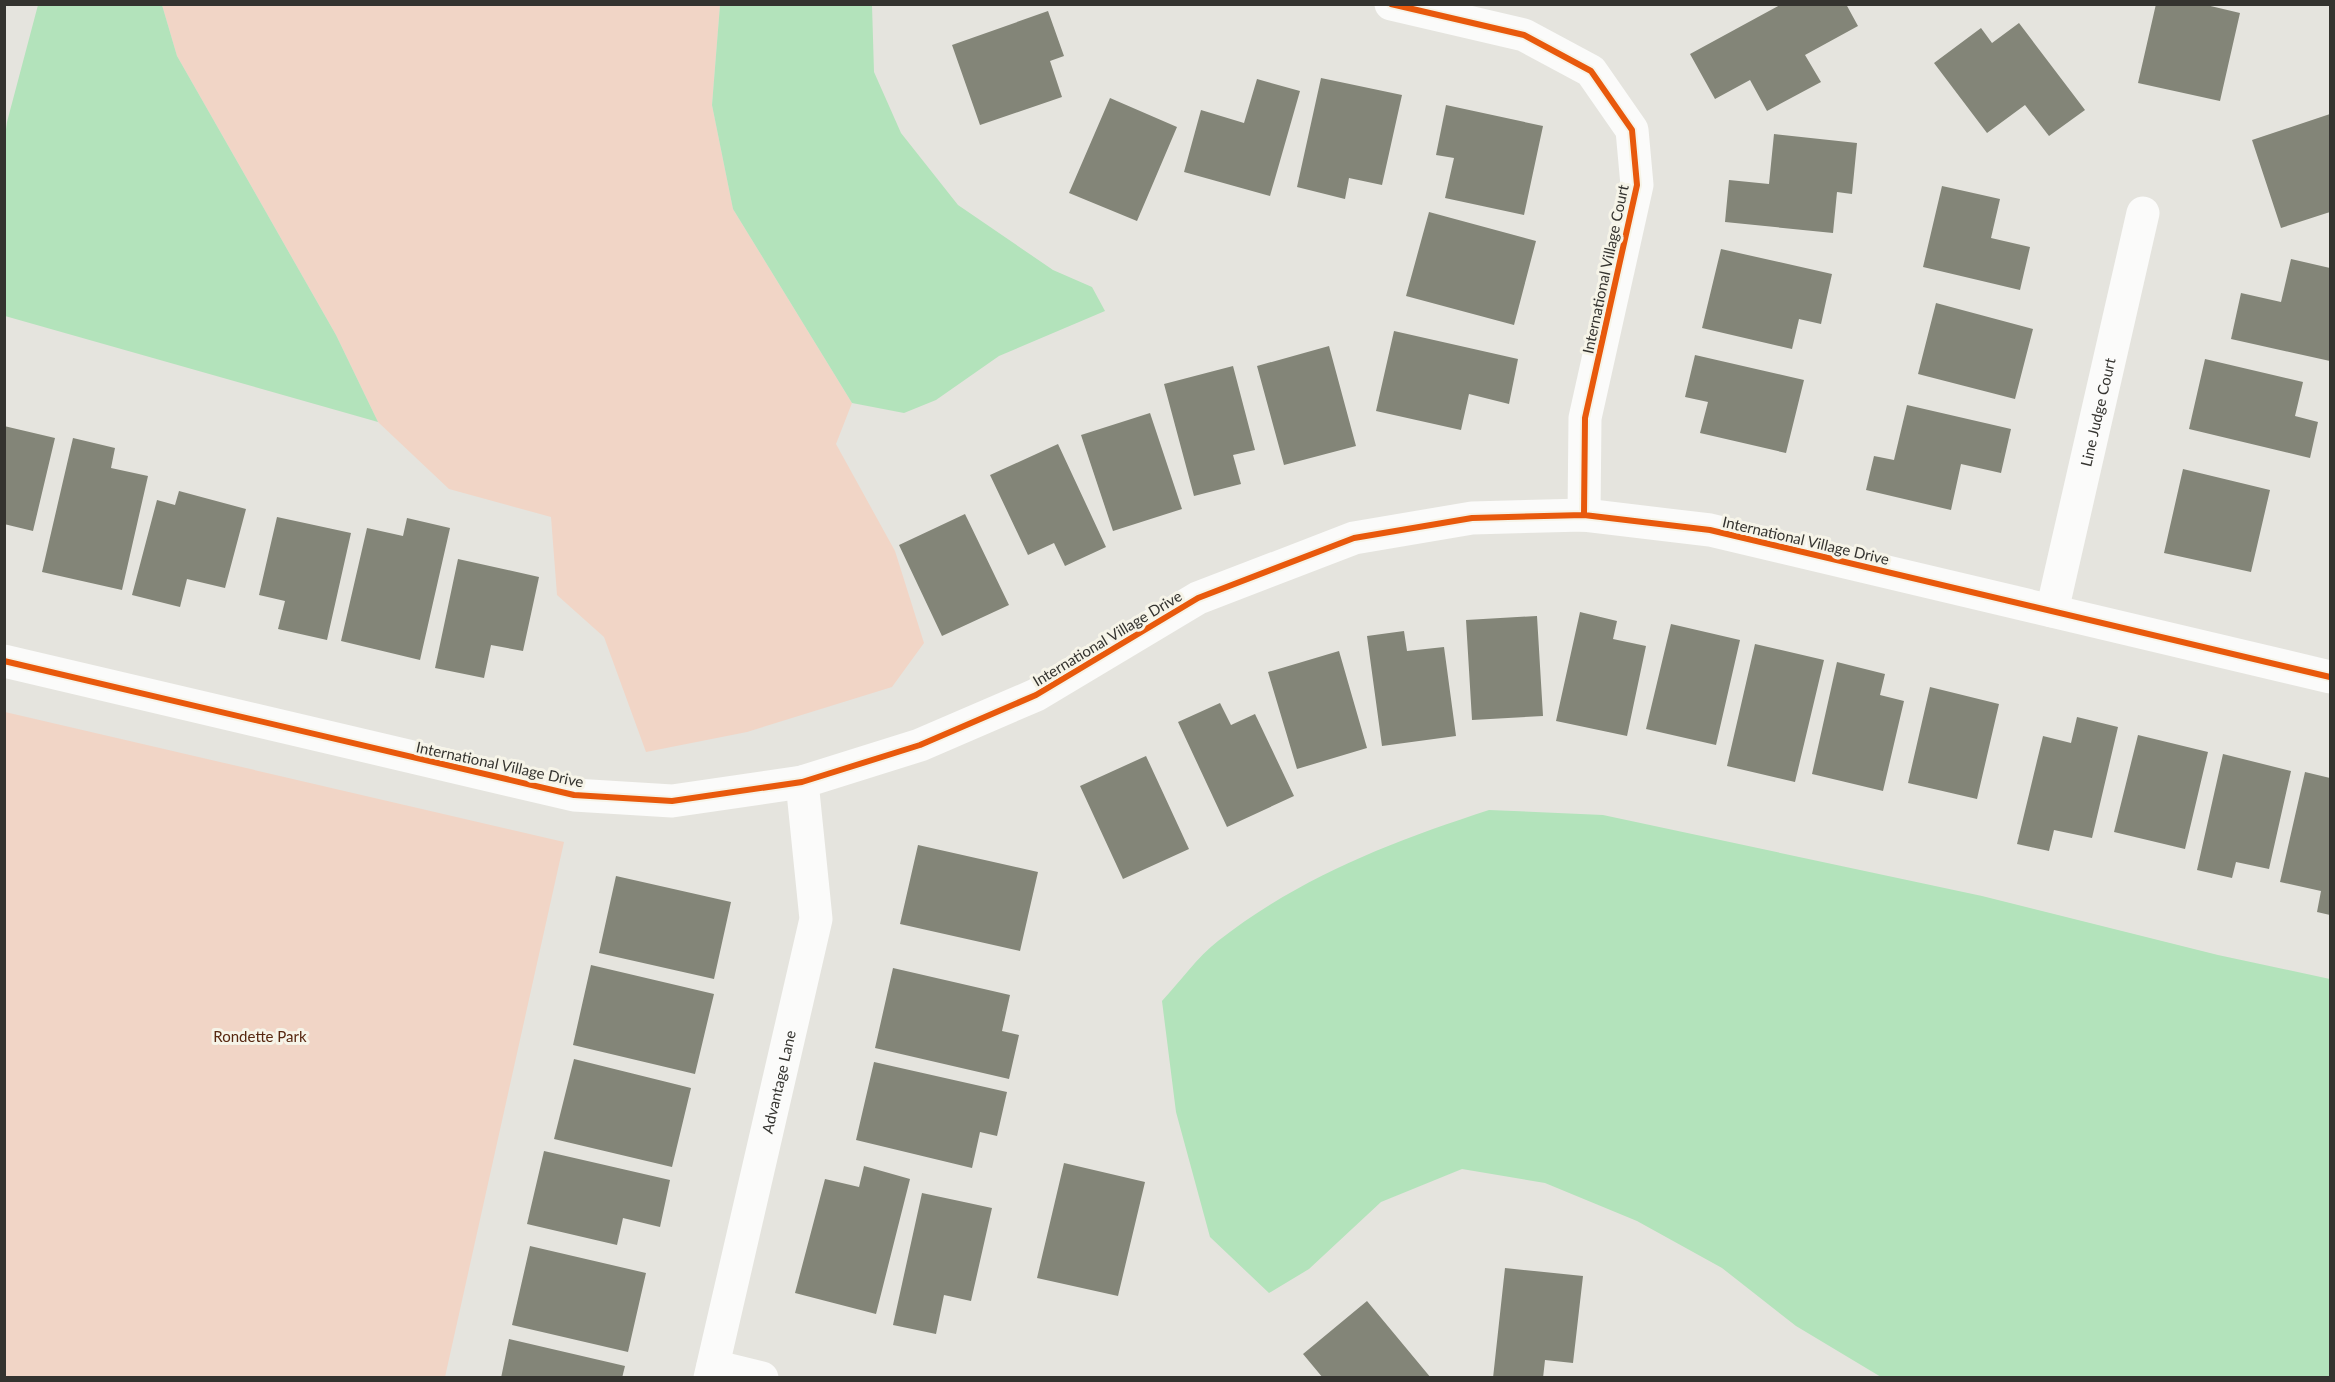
<svg xmlns="http://www.w3.org/2000/svg" width="2335" height="1382" font-family="Lato,sans-serif">
<style>
.green{fill:#f1d5c6}
.water{fill:#b3e3bb}
.building{fill:#838578}
.lines{fill:none;stroke-linecap:round;stroke-linejoin:round}
.minor{stroke:#fbfbfa;stroke-width:33}
.cycleway-casing{stroke:#f6f4e8;stroke-width:10}
.cycleway{stroke:#e8590c;stroke-width:6}
.labels{text-anchor:middle;dominant-baseline:central;stroke-width:6;stroke-linejoin:round;paint-order:stroke}
.street-label{font-size:15px;fill:#34332f;stroke:#f6f4e8}
.park-label{font-size:15px;fill:#572710;stroke:#f6f4e8}
</style>
<rect width="100%" height="100%" fill="#e5e4de"/>
<!-- green -->
<path class="green" d="M162 5H720L712 105 733 209 852 403 836 444 895 551 924 643 892 687 747 732 646 752 604 637 557 595 551 517 449 489 378 422 336 335 177 56Z
M5 712 564 842 445 1377H5Z"/>
<!-- water -->
<path class="water" d="M38 5H162L177 56 336 335 378 422 5 316 4 144 7 122Z
M720 5H872L874 72 901 133 958 205 1053 270 1092 287 1105 311 999 356 936 400 904 413 852 403 733 209 712 105Z
M1489 810 1603 815 1982 896 2218 955 2330 979V1377H1881L1796 1326 1722 1268 1637 1221 1545 1183 1462 1169 1381 1202 1309 1269 1269 1293 1210 1237 1176 1112 1162 1001C1180 982 1197 957 1218 941 1300 877 1391 842 1489 810Z"/>
<!-- building -->
<path class="building" d="M1782 4H1846L1858 26 1805 55 1821 82 1767 111 1750 80 1715 99 1690 54Z
M2156 4H2202L2240 13 2220 101 2138 83Z
M1048 11 1064 56 1050 61 1062 97 980 125 952 45Z
M2019 23 2085 110 2049 136 2025 105 1987 133 1934 63 1981 28 1992 43Z
M1321 78 1402 95 1382 185 1349 178 1345 199 1297 187Z
M1257 79 1300 91 1270 196 1184 172 1201 110 1244 123Z
M1110 98 1177 127 1137 221 1069 193Z
M1446 105 1543 126 1524 215 1445 198 1454 158 1436 155Z
M2330 114V212L2281 228 2252 140Z
M1774 134 1857 143 1852 194 1837 192 1833 233 1725 222 1729 180 1769 184Z
M1942 186 2000 199 1991 238 2030 247 2020 290 1923 267Z
M1429 212 1536 241 1514 325 1406 296Z
M1721 249 1832 274 1821 324 1799 319 1792 349 1702 328Z
M2291 259 2330 268V361L2231 339 2241 293 2281 302Z
M1936 303 2033 329 2015 399 1918 374Z
M1394 331 1518 359 1509 404 1469 394 1461 430 1376 411Z
M1329 346 1356 446 1284 465 1257 366Z
M1695 355 1804 380 1786 453 1700 433 1708 402 1685 397Z
M2205 359 2303 382 2295 416 2318 422 2310 458 2189 429Z
M1233 366 1255 450 1233 455 1241 484 1194 496 1164 384Z
M1907 405 2011 429 2001 473 1961 464 1951 510 1866 490 1874 456 1894 460Z
M1150 413 1182 509 1113 531 1081 435Z
M4 426 55 438 33 531 4 524Z
M73 438 115 448 111 468 148 476 122 590 42 572Z
M1058 444 1106 547 1065 566 1054 543 1028 555 990 475Z
M2183 469 2270 490 2251 572 2164 553Z
M179 491 246 509 225 588 187 579 180 607 132 595 157 500 175 505Z
M965 514 1009 605 942 636 899 545Z
M277 517 351 533 327 640 278 629 285 601 259 595Z
M407 518 450 528 420 660 341 641 367 528 403 536Z
M458 559 539 577 523 651 491 645 484 678 435 668Z
M1580 612 1617 621 1613 639 1646 646 1627 736 1556 721Z
M1537 616 1543 716 1472 720 1466 620Z
M1671 624 1740 640 1716 745 1646 729Z
M1404 631 1407 651 1444 647 1456 736 1382 746 1367 636Z
M1755 644 1824 660 1795 782 1727 766Z
M1339 651 1367 748 1297 769 1268 672Z
M1837 662 1885 674 1880 695 1904 701 1883 791 1812 774Z
M1930 687 1999 704 1977 799 1908 783Z
M1220 703 1231 725 1255 714 1294 796 1227 827 1178 722Z
M2077 717 2118 727 2092 838 2054 830 2049 851 2017 844 2043 736 2071 743Z
M2138 735 2208 752 2185 849 2114 832Z
M2223 754 2291 771 2269 869 2236 862 2232 878 2197 870Z
M1146 756 1189 849 1123 879 1080 786Z
M2305 772 2330 778V915L2317 912 2321 891 2280 882Z
M918 845 1038 872 1020 951 900 924Z
M616 876 731 902 714 979 599 953Z
M591 965 714 994 695 1074 573 1045Z
M893 968 1010 995 1002 1031 1019 1035 1009 1079 875 1048Z
M574 1059 691 1088 672 1167 554 1139Z
M874 1062 1007 1092 997 1136 980 1132 972 1168 856 1140Z
M544 1151 670 1180 660 1227 623 1218 617 1245 527 1224Z
M1064 1163 1145 1182 1118 1296 1037 1278Z
M864 1166 910 1179 876 1314 795 1293 825 1179 859 1187Z
M922 1193 992 1208 971 1301 944 1295 936 1334 893 1325Z
M530 1246 646 1273 628 1352 512 1325Z
M1505 1268 1583 1276 1573 1363 1545 1360 1543 1378H1493Z
M1367 1301 1431 1378H1323L1303 1354Z
M509 1339 625 1366 622 1378H501Z"/>
<g class="lines">
<!-- minor -->
<g class="minor">
<path d="M1391 4 1524 35 1591 71 1632 130 1637 185 1585 418 1584 515"/>
<path id="s1" d="M2052 611 2143 213"/>
<path d="M4 661 574 795 672 801 802 782 920 745 1036 695 1198 598 1354 538 1472 518 1584 515 1710 530 2330 677"/>
<path d="M713 1366 762 1378"/>
<path id="s2" d="M710 1378 816 919 802 782"/>
</g>
<!-- cycleway casing -->
<g class="cycleway-casing">
<path id="cycleway" d="M1391 4 1524 35 1591 71 1632 130 1637 185 1585 418 1584 515
M4 661 574 795 672 801 802 782 920 745 1036 695 1198 598 1354 538 1472 518 1584 515 1710 530 2330 677"/>
</g>
<!-- cycleway -->
<use href="#cycleway" class="cycleway"/>
</g>
<g class="labels">
<!-- street labels -->
<g class="street-label">
<text transform="translate(1605 269) rotate(-78)">International Village Court</text>
<text stroke="none"><textPath href="#s1" startOffset="204">Line Judge Court</textPath></text>
<text transform="translate(1806 540) rotate(13)">International Village Drive</text>
<text transform="translate(1107 638) rotate(-31)">International Village Drive</text>
<text transform="translate(500 764) rotate(12)">International Village Drive</text>
<text stroke="none"><textPath href="#s2" startOffset="304">Advantage Lane</textPath></text>
</g>
<!-- park labels -->
<g class="park-label">
<text x="260" y="1036">Rondette Park</text>
</g>
</g>
<!-- border -->
<rect width="2335" height="1382" fill="none" stroke="#34332f" stroke-width="12"/>
</svg>
